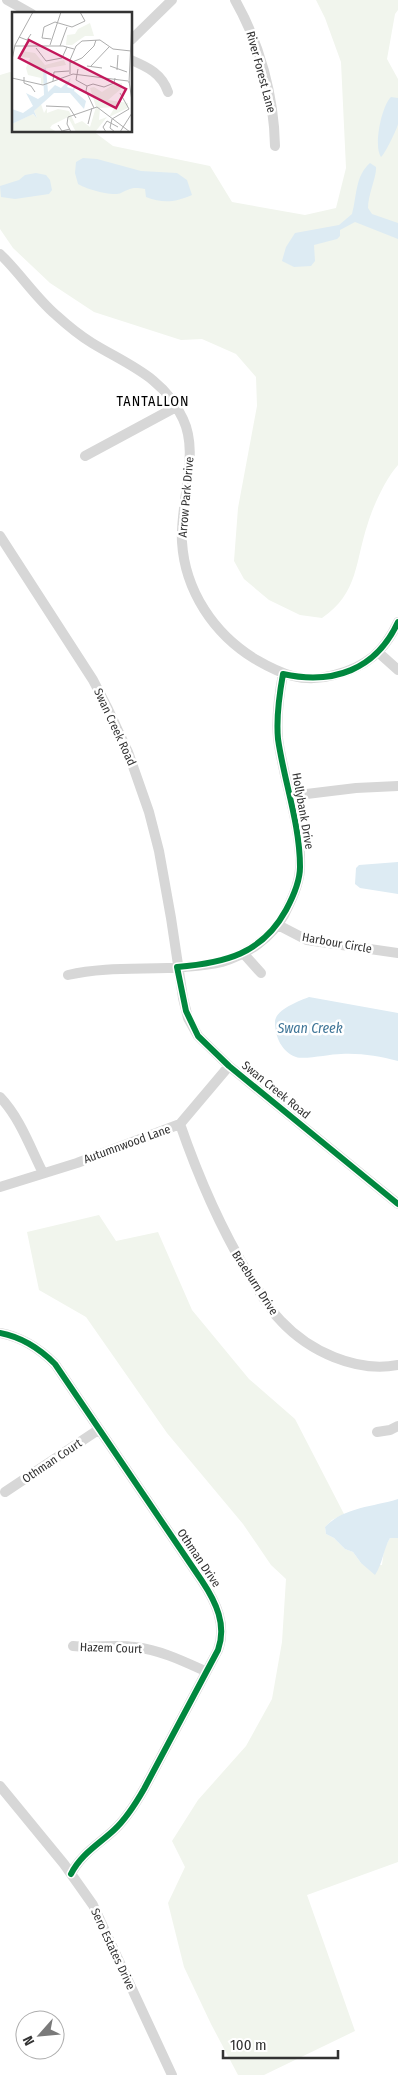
<svg xmlns="http://www.w3.org/2000/svg" width="398" height="2075" font-family="'Fira Sans Condensed',sans-serif">
<style>
.green{fill:#f1f5ed}
.water{fill:#ddebf3}
.lines{fill:none;stroke-linecap:round;stroke-linejoin:round}
.minor{stroke:#d7d7d7;stroke-width:10}
.cycleway-casing{stroke:#fff;stroke-width:9}
.cycleway{stroke:#00873e;stroke-width:6}
.labels{text-anchor:middle;dominant-baseline:central;stroke-width:5;stroke-linejoin:round;paint-order:stroke}
.street-label{font-size:12px;fill:#333;stroke:#fff}
.neighbourhood-label{font-size:14px;letter-spacing:1px;fill:#000;stroke:#fff}
.water-label{font-size:14px;font-style:italic;fill:#3f7597;stroke:#fff}
.inset-road{fill:none;stroke:#adadad;stroke-width:1}
.view{fill:#c2185b;fill-opacity:0.15;stroke:#c2185b;stroke-width:2.5}
.inset-edge{fill:none;stroke:#333;stroke-width:2.5}
</style>
<rect width="100%" height="100%" fill="#fff"/>
<!-- green -->
<path class="green" d="M316 0H398V10L395 14 387 59 398 79V465C386 478 373 506 368 523 355 561 359 593 322 618L300 615 269 600 244 579 234 561 238 508 257 406 256 377 236 354 202 339 181 340 94 312 50 283 13 248 0 229V75L10 72 14 74V131H93L113 146 210 166 232 202 305 215 336 208 346 168 341 62 325 18Z
M99 1215 116 1241 158 1232 192 1310 249 1379 295 1419 344 1514 332 1520 325 1527 326 1534 334 1538 345 1549 353 1552 361 1563 382 1565 384 1549 390 1538H398V1862L307 1895 355 2031 264 2075H238L211 2024 184 1967 168 1903 185 1867 172 1841 198 1800 246 1746 272 1699 282 1642 286 1579 271 1565 243 1524 167 1433 86 1317 39 1290 27 1232Z"/>
<!-- water -->
<path class="water" d="M391 97 398 98C398 107 398 116 398 124 397 129 385 154 381 157 373 146 382 105 391 97Z
M83 158 97 159 141 171 177 173 187 180 192 195C175 202 164 204 146 197L145 189C133 187 131 188 121 193 113 197 86 189 78 184L75 173 76 162Z
M370 163 376 167C377 176 368 194 368 208L372 214 398 223V239L355 222 340 230V236L337 239 314 245 315 261 311 266 294 267 282 261 286 247 295 233 339 225 352 214C357 196 355 176 370 163Z
M36 173 46 175 50 180 52 190 49 194 15 199 1 197 0 186 19 180 25 175Z
M398 862V894L360 888 355 884 356 868 359 865Z
M309 997 398 1013V1061C379 1056 361 1053 341 1054 330 1054 305 1060 296 1057 282 1052 275 1037 275 1023 274 1010 299 1001 309 997Z
M398 1499V1538H390C383 1550 383 1563 375 1575L361 1563 353 1552 345 1549 334 1538 326 1534 325 1527C344 1507 373 1507 398 1499Z"/>
<g class="lines">
<!-- minor -->
<path class="minor" d="M7 0 32 14
M235 0C260 44 274 96 275 146
M131 40 172 0
M131 60C148 67 162 74 168 92
M0 254C20 273 35 297 56 315 67 325 79 335 92 343 128 365 164 377 183 419 194 442 189 469 186 493 184 509 181 526 182 542 185 591 214 634 255 659 281 674 303 684 334 675 366 667 384 652 398 622
M85 456 176 407
M0 536 93 680 108 709 128 752 149 812 159 851 171 918 183 998 188 1018 198 1036 229 1066 398 1204
M379 653 398 670
M290 796 356 788 398 786
M278 925 307 940 398 953
M243 953 261 973
M68 975C106 966 146 970 185 967 197 966 210 965 222 962 248 954 271 938 284 915 291 901 299 885 300 869 302 827 283 779 278 738 276 716 279 695 283 674
M0 1097C20 1118 30 1147 43 1173
M180 1124C199 1179 221 1230 252 1280 261 1294 269 1309 281 1321 309 1351 356 1373 398 1365
M0 1187 77 1163 180 1124 229 1066
M0 1333C21 1337 40 1349 55 1364L202 1581C216 1602 227 1625 218 1650L144 1789C136 1803 127 1818 114 1830 99 1844 81 1854 71 1874
M377 1432 390 1430 398 1426
M5 1492 98 1430
M73 1646C94 1648 115 1644 135 1647 160 1650 183 1661 205 1671
M0 1786 64 1864 93 1905 172 2075"/>
<!-- cycleway casing -->
<g class="cycleway-casing">
<path id="cycleway" d="M398 622C376 670 333 685 283 674 279 696 276 717 278 739 284 781 300 824 300 867 300 882 293 897 286 910 262 954 225 963 177 967L186 1011 198 1036 229 1066 398 1204
M0 1333C21 1337 40 1349 55 1364L202 1581C216 1602 227 1625 218 1650L144 1789C136 1803 127 1818 114 1830 99 1844 81 1854 71 1874"/>
</g>
<!-- cycleway -->
<use href="#cycleway" class="cycleway"/>
</g>
<g class="labels">
<!-- street labels -->
<g class="street-label">
<text transform="translate(261 72) rotate(75)">River Forest Lane</text>
<text transform="translate(186 497) rotate(-85)">Arrow Park Drive</text>
<text transform="translate(115 727) rotate(65)">Swan Creek Road</text>
<text transform="translate(303 811) rotate(80)">Hollybank Drive</text>
<text transform="translate(337 943) rotate(10)">Harbour Circle</text>
<text transform="translate(276 1090) rotate(39)">Swan Creek Road</text>
<text transform="translate(127 1144) rotate(-20)">Autumnwood Lane</text>
<text transform="translate(255 1283) rotate(57)">Braeburn Drive</text>
<text transform="translate(52 1461) rotate(-34)">Othman Court</text>
<text transform="translate(199 1558) rotate(56)">Othman Drive</text>
<text transform="translate(111 1648) rotate(2)">Hazem Court</text>
<text transform="translate(113 1949) rotate(65)">Sero Estates Drive</text>
</g>
<!-- neighbourhood labels -->
<g class="neighbourhood-label">
<text x="153" y="401">TANTALLON</text>
</g>
<!-- water labels -->
<g class="water-label">
<text x="310" y="1028">Swan Creek</text>
</g>
</g>
<!-- overview -->
<g transform="translate(12 12)">
<rect width="120" height="120" fill="#fff"/>
<path d="M78 11 82 24H73L60 33H54L55 23 63 22 66 17ZM10 39 23 41 33 53 52 48 54 53 31 57 33 71 29 72V66L16 63 14 56 18 46 10 45ZM110 71V76L96 88 116 91V96L97 105 103 95 88 96 87 108 95 105 83 120H64L56 105 40 113 38 116 45 120H0V112L20 102 25 105 22 99 29 92 32 101 35 96V101L46 97 57 99 63 112 70 109 78 115 84 95 78 76 82 75 90 80 102 72Z" fill="#f1f5ed"/>
<path d="M34 56 36 80 43 73 49 76 59 66 55 75 61 77 64 73 62 79 74 89 72 97 58 81H42L22 99 25 106 21 102 0 112V97L11 101 21 94 14 81 26 87 32 83 31 57Z" fill="#ddebf3"/>
<path class="inset-road" d="M7 25 15 28 19 22M39 27 30 26 32 15 43 10 60 15 73 9 68 0M38 33 49 0M3 34H51L62 37M48 34 55 15M24 36 34 49 50 46 55 35M0 48 3 33 21 0M58 51 70 46 82 34 84 28M75 54 90 56M79 54 97 35M98 54 115 60M66 57 64 68 75 74M105 58 106 43M58 62V48L64 34 70 29 88 28 101 37 119 39M12 65V71L19 74 23 80M0 66 31 73 61 62 116 69M41 69 42 60 57 59M117 69 120 89M117 71 120 7M75 74 81 72 92 75 102 71 103 66M75 74 74 79 82 96M34 94 57 95 64 106M76 112 80 96M46 113 50 119 58 117M59 120 55 112 56 105 85 95 118 120M94 120 91 115 95 109 106 115M103 120 98 116 100 107 117 97 108 81M108 120 120 101"/>
<path class="view" d="M17 28 114 77 104 96 7 46Z"/>
<rect width="120" height="120" class="inset-edge"/>
</g>
<!-- north arrow -->
<g transform="translate(40 2035) rotate(243)"><circle r="24" fill="#ffffff" stroke="#adadad"/>
<path d="M0-4L9 19L0 12L-9 19Z" fill="#7a7a7a"/>
<text y="-8" font-size="14" font-weight="bold" text-anchor="middle" fill="#333333">N</text>
</g>
<!-- scale -->
<path d="M223 2050v8h115v-8" fill="none" stroke="#333333" stroke-width="2.5"/>
<text x="230" y="2050" font-size="15" fill="#333333" stroke="#ffffff" stroke-width="4" paint-order="stroke">100 m</text>
</svg>
